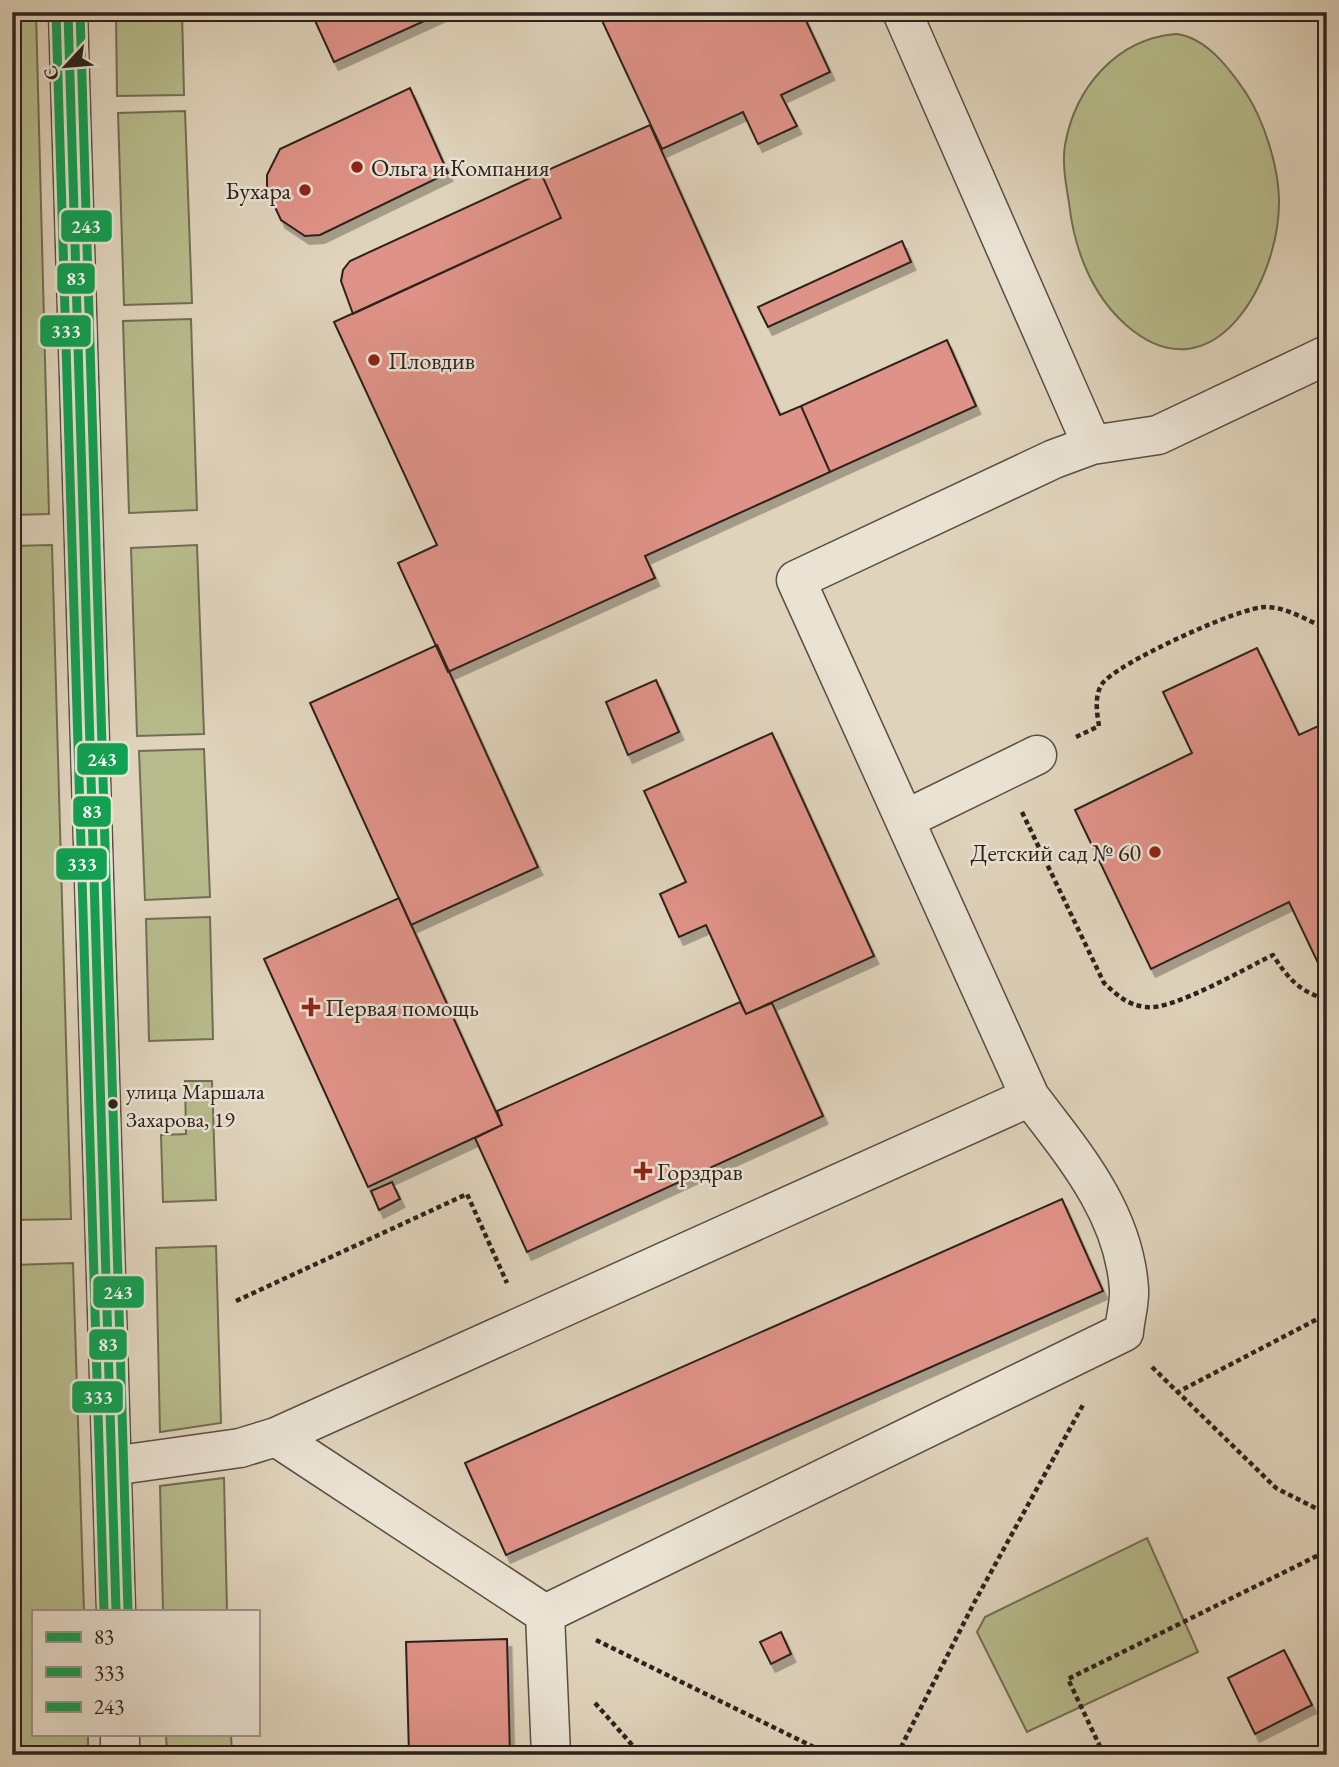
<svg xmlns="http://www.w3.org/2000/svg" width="1339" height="1767" font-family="'EB Garamond',serif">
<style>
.green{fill:#b7bb8c;stroke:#726e54;stroke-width:2}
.building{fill:#df9287;stroke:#2d211d;stroke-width:2;filter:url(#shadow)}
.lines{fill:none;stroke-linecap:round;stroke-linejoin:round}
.minor-casing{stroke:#5a4e44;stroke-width:41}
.path{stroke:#2d211d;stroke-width:4.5;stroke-dasharray:5 3.5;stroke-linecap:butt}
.minor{stroke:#eae2d3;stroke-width:38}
.bus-1-casing{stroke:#eae2d3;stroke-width:14}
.bus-2-casing{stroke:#eae2d3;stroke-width:14}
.bus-3-casing{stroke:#eae2d3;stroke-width:14}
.bus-1{stroke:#11a152;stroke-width:9}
.bus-2{stroke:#11a152;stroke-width:9}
.bus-3{stroke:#11a152;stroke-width:9}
.poi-dot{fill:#8f2418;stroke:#eae2d3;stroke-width:2.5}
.bus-dot{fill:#2d211d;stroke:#eae2d3;stroke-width:2.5}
.labels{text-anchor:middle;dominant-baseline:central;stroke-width:5;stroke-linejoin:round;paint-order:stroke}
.bus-label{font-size:22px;fill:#2d211d;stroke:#eae2d3;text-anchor:start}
.poi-label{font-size:24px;fill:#2d211d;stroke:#eae2d3;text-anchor:start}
.line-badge{stroke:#eae2d3;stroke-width:2.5}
.badge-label{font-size:19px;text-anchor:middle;font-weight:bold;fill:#fff}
</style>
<defs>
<filter id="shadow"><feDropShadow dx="4.5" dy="8" stdDeviation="0" flood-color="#0004"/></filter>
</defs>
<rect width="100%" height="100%" fill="#dfd3bb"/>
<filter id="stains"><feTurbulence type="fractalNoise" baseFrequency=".00286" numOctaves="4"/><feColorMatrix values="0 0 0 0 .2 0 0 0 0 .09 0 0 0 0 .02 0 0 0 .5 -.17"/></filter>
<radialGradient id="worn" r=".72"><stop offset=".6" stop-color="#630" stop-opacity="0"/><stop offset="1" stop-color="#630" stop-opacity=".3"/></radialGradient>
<!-- green -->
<path class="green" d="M12 12H36L49 514 12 515Z
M116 12H182L184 95 117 96Z
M1176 34C1206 37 1230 69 1246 93 1264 121 1278 165 1279 198 1281 278 1214 402 1126 325 1091 294 1074 248 1069 203 1066 184 1062 164 1065 145 1075 88 1116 39 1176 34Z
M185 111 192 303 124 305 118 113Z
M191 319 197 510 129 513 123 321Z
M52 545 71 1219 12 1220V546Z
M197 545 204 734 137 736 131 548Z
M204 749 210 897 145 900 139 751Z
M210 917 213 1039 149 1041 146 919Z
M185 1081H212L216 1200 163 1202 161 1135 186 1134Z
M216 1246 221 1423 160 1432 156 1248Z
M73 1263 84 1611H33V1734H88V1755H12V1265Z
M224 1478 227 1611H163L160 1486Z
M1147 1538 1198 1652 1027 1732 977 1632 985 1617Z
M166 1734H231L232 1755H167Z"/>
<!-- building -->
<path class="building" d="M311 12H444L334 62Z
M598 12H802L830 72 781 95 797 126 758 144 743 112 662 149Z
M410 88 448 173 320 235 305 236 281 220 267 190V175L280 149Z
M650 125 780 415 801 406 830 472 645 556 655 578 448 672 398 563 437 545 334 322 561 218 541 173Z
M541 173 561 218 353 314 341 281 343 270 350 261Z
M902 241 911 262 768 327 758 307Z
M947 340 976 406 830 472 801 406Z
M437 645 538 867 411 925 310 703Z
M1257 648 1299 735 1327 722V961L1319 965 1289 902 1151 969 1075 810 1192 753 1163 692Z
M656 680 679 732 628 755 606 702Z
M772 733 874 956 746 1014 706 925 679 937 660 894 686 882 644 791Z
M399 898 502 1125 368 1187 264 959Z
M740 1002 746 1014 772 1003 823 1116 527 1252 475 1138 502 1125 497 1111Z
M392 1182 400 1199 379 1210 371 1191Z
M1062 1199 1103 1291 506 1555 465 1463Z
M781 1632 791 1654 771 1664 760 1642Z
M507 1639 510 1755H409L406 1642Z
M1284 1650 1312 1705 1255 1734 1228 1678Z"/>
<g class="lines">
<!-- minor casing -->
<g class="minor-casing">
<path id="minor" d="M68 12 116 1611
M1092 445 1158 435 1327 355
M906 819 1037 755
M276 1437 545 1614 551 1755
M112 1466 240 1448 276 1437 1030 1097 796 580 1054 459 1092 445 902 12
M545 1614 1124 1332C1125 1318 1130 1303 1129 1289 1124 1213 1075 1156 1030 1097
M120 1734V1755"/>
</g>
<!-- path -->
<path class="path" d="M1076 737 1099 726C1097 713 1094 696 1102 684 1115 664 1241 606 1266 607 1286 607 1309 621 1327 629
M1022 812 1104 983C1117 995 1127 1005 1146 1007 1172 1011 1246 968 1273 955 1287 977 1300 993 1327 999
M236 1301 467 1194 507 1283
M1152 1367 1276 1488 1327 1514
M1176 1393 1327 1314
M596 1640 830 1755
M595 1703 641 1755
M897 1755 974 1603 1084 1403
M1104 1755 1068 1679 1327 1551"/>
<!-- minor -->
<use href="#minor" class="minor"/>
<!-- bus-1 casing -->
<g class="bus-1-casing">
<path id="bus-1" d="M68 12 116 1611"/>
</g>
<!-- bus-2 casing -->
<g class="bus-2-casing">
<path id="bus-2" d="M56 12 104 1611"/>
</g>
<!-- bus-3 casing -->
<g class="bus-3-casing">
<path id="bus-3" d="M80 12 128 1611"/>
</g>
<!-- bus-1 -->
<use href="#bus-1" class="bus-1"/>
<!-- bus-2 -->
<use href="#bus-2" class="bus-2"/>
<!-- bus-3 -->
<use href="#bus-3" class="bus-3"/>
</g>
<!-- markers -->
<g class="poi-dot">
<circle cx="357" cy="167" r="7"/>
<circle cx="305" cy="190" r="7"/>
<circle cx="374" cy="360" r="7"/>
<circle cx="1155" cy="852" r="7"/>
<path d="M307.5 996.5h7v7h7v7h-7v7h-7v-7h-7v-7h7z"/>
<path d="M639.5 1160.5h7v7h7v7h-7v7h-7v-7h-7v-7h7z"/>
</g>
<circle class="bus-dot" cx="113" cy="1104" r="6"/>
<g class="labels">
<!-- bus labels -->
<g class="bus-label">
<text x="126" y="1091">улица Маршала<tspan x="126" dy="28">Захарова, 19</tspan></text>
</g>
<!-- poi labels -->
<g class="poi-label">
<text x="371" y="167">Ольга и Компания</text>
<text x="291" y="190" text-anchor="end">Бухара</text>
<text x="388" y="360">Пловдив</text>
<text x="1141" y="852" text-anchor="end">Детский сад № 60</text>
<text x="325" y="1007">Первая помощь</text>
<text x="657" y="1171">Горздрав</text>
</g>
</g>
<g class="line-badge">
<rect x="60" y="209" width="53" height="34" rx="7" fill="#11a152"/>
<rect x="56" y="262" width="40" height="33" rx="7" fill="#11a152"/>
<rect x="39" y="314" width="53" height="34" rx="7" fill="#11a152"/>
<rect x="76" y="742" width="53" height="34" rx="7" fill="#11a152"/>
<rect x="72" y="795" width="40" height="33" rx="7" fill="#11a152"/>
<rect x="55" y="847" width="53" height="34" rx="7" fill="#11a152"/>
<rect x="92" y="1275" width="53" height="34" rx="7" fill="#11a152"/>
<rect x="88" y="1328" width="40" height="33" rx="7" fill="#11a152"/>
<rect x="71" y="1380" width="53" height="34" rx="7" fill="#11a152"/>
</g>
<g class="badge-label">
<text x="86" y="233">243</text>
<text x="76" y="285">83</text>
<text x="66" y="338">333</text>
<text x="102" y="766">243</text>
<text x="92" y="818">83</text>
<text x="82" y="871">333</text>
<text x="118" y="1299">243</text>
<text x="108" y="1351">83</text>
<text x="98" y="1404">333</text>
</g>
<!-- margin -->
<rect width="1339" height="1767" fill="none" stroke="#dfd3bb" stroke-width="42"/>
<rect x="14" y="14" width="1311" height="1739" fill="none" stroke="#2d211d" stroke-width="3.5"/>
<rect x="21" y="21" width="1297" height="1725" fill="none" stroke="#2d211d" stroke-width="2"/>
<!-- legend -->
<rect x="32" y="1610" width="228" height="126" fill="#eae2d3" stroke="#9e958a" stroke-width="2"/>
<rect x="46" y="1632" width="35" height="10" fill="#11a152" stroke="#9e958a" stroke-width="2"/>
<text x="94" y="1644" font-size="21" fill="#2d211d">83</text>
<rect x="46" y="1667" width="35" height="10" fill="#11a152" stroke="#9e958a" stroke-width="2"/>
<text x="94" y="1680" font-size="21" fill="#2d211d">333</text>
<rect x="46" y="1702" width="35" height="10" fill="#11a152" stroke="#9e958a" stroke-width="2"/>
<text x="94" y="1714" font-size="21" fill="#2d211d">243</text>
<!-- north arrow -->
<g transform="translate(66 66) rotate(244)" stroke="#eae2d3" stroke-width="5" paint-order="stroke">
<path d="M0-5L12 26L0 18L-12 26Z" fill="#2d211d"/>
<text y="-10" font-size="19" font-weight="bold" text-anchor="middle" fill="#2d211d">С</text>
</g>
<rect width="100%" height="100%" filter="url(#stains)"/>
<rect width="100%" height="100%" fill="url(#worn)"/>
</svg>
